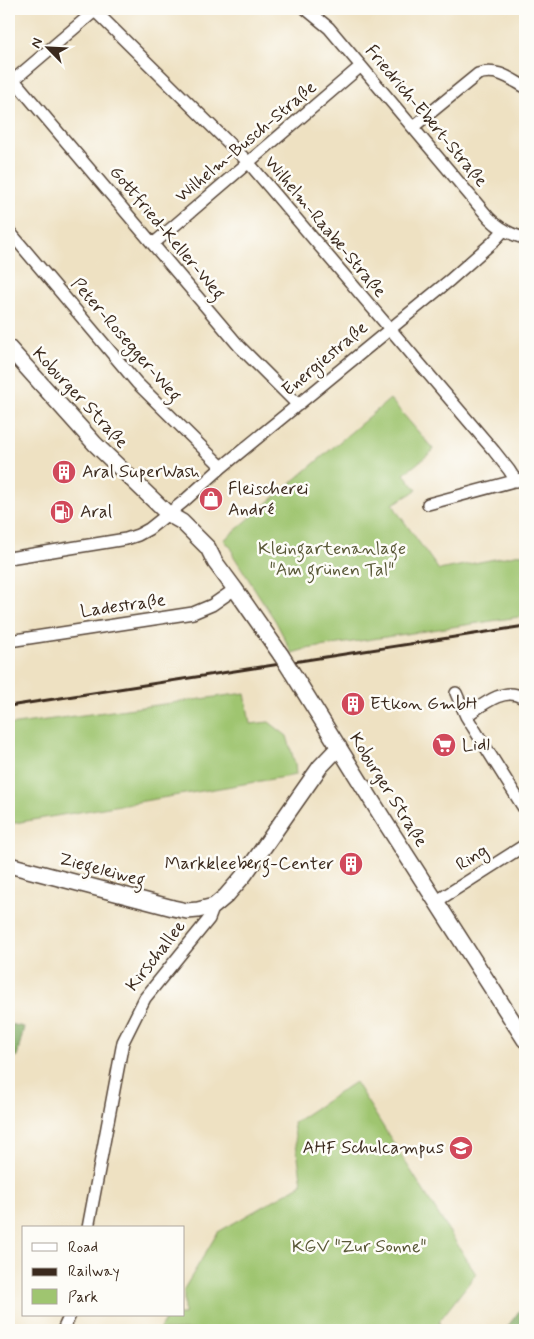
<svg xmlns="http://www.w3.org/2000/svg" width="534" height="1339" font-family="Mynerve,sans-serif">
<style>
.green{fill:#9fc570;stroke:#6d7847}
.forest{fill:#7faa62;stroke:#5d6a40}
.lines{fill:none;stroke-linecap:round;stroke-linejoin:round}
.minor-casing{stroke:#564537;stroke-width:14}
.major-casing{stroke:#564537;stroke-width:18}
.minor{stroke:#fff;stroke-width:11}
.major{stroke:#fff;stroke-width:15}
.rail{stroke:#3b2a1e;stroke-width:3}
.major-bridge-casing{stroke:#564537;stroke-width:18;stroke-linecap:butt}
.major-bridge{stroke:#fff;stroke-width:15}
.labels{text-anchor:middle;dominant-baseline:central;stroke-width:5;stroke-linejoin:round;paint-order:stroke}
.street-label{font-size:18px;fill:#3b2a1e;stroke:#fdfcf7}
.poi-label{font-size:18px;fill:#3b2a1e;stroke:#fdfcf7;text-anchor:start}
.park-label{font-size:18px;fill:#595837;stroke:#fdfcf7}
</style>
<rect width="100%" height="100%" fill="#fdfcf7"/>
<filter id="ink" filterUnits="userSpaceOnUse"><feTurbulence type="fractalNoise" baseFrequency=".02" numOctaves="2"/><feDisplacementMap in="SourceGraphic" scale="10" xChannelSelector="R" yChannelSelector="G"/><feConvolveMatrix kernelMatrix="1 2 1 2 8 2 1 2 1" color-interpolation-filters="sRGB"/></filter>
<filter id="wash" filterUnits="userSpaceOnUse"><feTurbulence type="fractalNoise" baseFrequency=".0096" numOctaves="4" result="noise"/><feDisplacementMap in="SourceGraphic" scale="20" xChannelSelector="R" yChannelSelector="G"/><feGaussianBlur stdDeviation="1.12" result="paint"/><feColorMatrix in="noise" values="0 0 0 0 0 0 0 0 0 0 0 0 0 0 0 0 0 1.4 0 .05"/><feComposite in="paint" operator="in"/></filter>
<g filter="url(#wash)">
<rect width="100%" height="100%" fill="#eee1c2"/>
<!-- green -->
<path class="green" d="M390 399 434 450 404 474 417 490 393 504 398 513 439 570 525 553V616L306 649 292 653 276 622 233 555 232 549 224 540Z
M245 693 250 724 269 722 287 736 295 764 296 775 9 824V725Z
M355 1082 476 1274 440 1320 439 1330H159L168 1315H184V1289L218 1232 302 1184 293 1123Z"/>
<!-- forest -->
<path class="forest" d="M9 1024 24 1027 17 1057 9 1056Z
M525 1303V1330H505Z"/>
</g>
<g filter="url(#ink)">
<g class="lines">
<!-- minor casing -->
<g class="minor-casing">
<path id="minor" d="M93 9 248 162 494 451 509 470 516 481
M306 9 329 28 489 218C499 228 511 235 525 238
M14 80 239 346 298 405
M9 84 97 9
M413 127 478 74C497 68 509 78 525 87
M9 231 137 383 222 467
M153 244 361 66
M428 504 525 478
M9 558 126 539 138 535 149 529 183 502 222 467 450 280 493 242 504 230
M9 641 193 613 212 605 235 589
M456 693 466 716 525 810
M466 716C480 707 504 686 521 697
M437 901 525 845
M88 1228 123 1042 145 998 209 919 214 906
M63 1330 70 1315"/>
</g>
<!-- major casing -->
<g class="major-casing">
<path id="major" d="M9 348 95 444 168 514 182 522 208 548 215 562 235 589 281 655
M295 677 387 825 525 1040
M9 865 173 908 187 911 198 910 214 906 226 896 245 874 320 767 339 747"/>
</g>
<!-- minor -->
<use href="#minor" class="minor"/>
<!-- major -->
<use href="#major" class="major"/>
<!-- rail -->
<path class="rail" d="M9 706 525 626"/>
<!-- major-bridge casing -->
<g class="major-bridge-casing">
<path id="major-bridge" d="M281 655 295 677"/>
</g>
<!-- major-bridge -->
<use href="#major-bridge" class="major-bridge"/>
</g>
</g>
<!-- icons -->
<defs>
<g id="building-disc" transform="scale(1.25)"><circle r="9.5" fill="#d1495b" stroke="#fdfcf7"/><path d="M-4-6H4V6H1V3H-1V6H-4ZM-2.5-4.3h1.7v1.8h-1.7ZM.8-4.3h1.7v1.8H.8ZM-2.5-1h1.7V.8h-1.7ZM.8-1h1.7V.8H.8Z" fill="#fff"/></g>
<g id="shop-disc" transform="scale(1.25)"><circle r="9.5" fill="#d1495b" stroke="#fdfcf7"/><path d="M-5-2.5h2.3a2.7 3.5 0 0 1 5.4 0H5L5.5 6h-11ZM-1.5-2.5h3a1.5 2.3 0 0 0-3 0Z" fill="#fff"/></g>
<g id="fuel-disc" transform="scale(1.25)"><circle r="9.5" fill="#d1495b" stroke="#fdfcf7"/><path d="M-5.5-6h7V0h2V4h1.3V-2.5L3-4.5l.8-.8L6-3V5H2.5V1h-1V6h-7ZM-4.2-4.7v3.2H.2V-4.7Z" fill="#fff"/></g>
<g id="supermarket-disc" transform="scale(1.25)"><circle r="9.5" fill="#d1495b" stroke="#fdfcf7"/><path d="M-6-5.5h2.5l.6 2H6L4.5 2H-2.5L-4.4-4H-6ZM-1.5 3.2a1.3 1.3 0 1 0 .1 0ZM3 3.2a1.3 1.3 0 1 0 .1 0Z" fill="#fff"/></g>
<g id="school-disc" transform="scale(1.25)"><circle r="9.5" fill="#d1495b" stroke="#fdfcf7"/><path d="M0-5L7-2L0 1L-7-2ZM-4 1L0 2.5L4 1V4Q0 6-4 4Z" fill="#fff"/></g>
</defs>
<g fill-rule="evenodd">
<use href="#building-disc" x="64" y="472"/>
<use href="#shop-disc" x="211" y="499"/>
<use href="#fuel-disc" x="62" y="512"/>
<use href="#building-disc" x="353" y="704"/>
<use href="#supermarket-disc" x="444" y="745"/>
<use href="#building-disc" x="351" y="864"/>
<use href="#school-disc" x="461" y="1148"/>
</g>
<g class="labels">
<!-- street labels -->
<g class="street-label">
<text transform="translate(426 116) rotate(50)">Friedrich-Ebert-Straße</text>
<text transform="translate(246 142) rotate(-40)">Wilhelm-Busch-Straße</text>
<text transform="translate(325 227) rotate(50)">Wilhelm-Raabe-Straße</text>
<text transform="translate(167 233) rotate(50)">Gottfried-Keller-Weg</text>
<text transform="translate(126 340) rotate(49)">Peter-Rosegger-Weg</text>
<text transform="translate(325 359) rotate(-40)">Energiestraße</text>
<text transform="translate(80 398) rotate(47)">Koburger Straße</text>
<text transform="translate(123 606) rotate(-8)">Ladestraße</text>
<text transform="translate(388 790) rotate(58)">Koburger Straße</text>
<text transform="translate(472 858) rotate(-32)">Ring</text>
<text transform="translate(102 870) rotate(15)">Ziegeleiweg</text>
<text transform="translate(156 956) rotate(-52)">Kirschallee</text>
</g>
<!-- poi labels -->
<g class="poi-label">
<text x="82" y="472">Aral SuperWash</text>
<text x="228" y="489">Fleischerei<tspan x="228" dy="21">André</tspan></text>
<text x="80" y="512">Aral</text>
<text x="370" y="704">Etkon GmbH</text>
<text x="462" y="745">Lidl</text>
<text x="334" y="864" text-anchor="end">Markkleeberg-Center</text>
<text x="444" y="1148" text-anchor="end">AHF Schulcampus</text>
</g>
<!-- park labels -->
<g class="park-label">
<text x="332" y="549">Kleingartenanlage<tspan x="332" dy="21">"Am grünen Tal"</tspan></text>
<text x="359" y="1247">KGV "Zur Sonne"</text>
</g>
</g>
<!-- margin -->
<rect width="534" height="1339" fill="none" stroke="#fdfcf7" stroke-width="30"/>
<!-- legend -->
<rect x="22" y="1226" width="162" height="90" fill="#fdfcf7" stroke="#afa8a0"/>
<rect x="32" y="1243" width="25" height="8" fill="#ffffff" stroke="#afa8a0"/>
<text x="68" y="1252" font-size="15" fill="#3b2a1e">Road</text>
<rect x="32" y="1268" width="25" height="8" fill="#3b2a1e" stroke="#afa8a0"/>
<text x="68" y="1276" font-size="15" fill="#3b2a1e">Railway</text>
<rect x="32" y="1289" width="25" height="15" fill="#9fc570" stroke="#afa8a0"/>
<text x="68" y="1302" font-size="15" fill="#3b2a1e">Park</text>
<!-- north arrow -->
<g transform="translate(48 48) rotate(294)" stroke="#fdfcf7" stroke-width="4" paint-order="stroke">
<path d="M0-4L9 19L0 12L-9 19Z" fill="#3b2a1e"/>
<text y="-8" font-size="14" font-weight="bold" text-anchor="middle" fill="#3b2a1e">N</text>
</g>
</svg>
